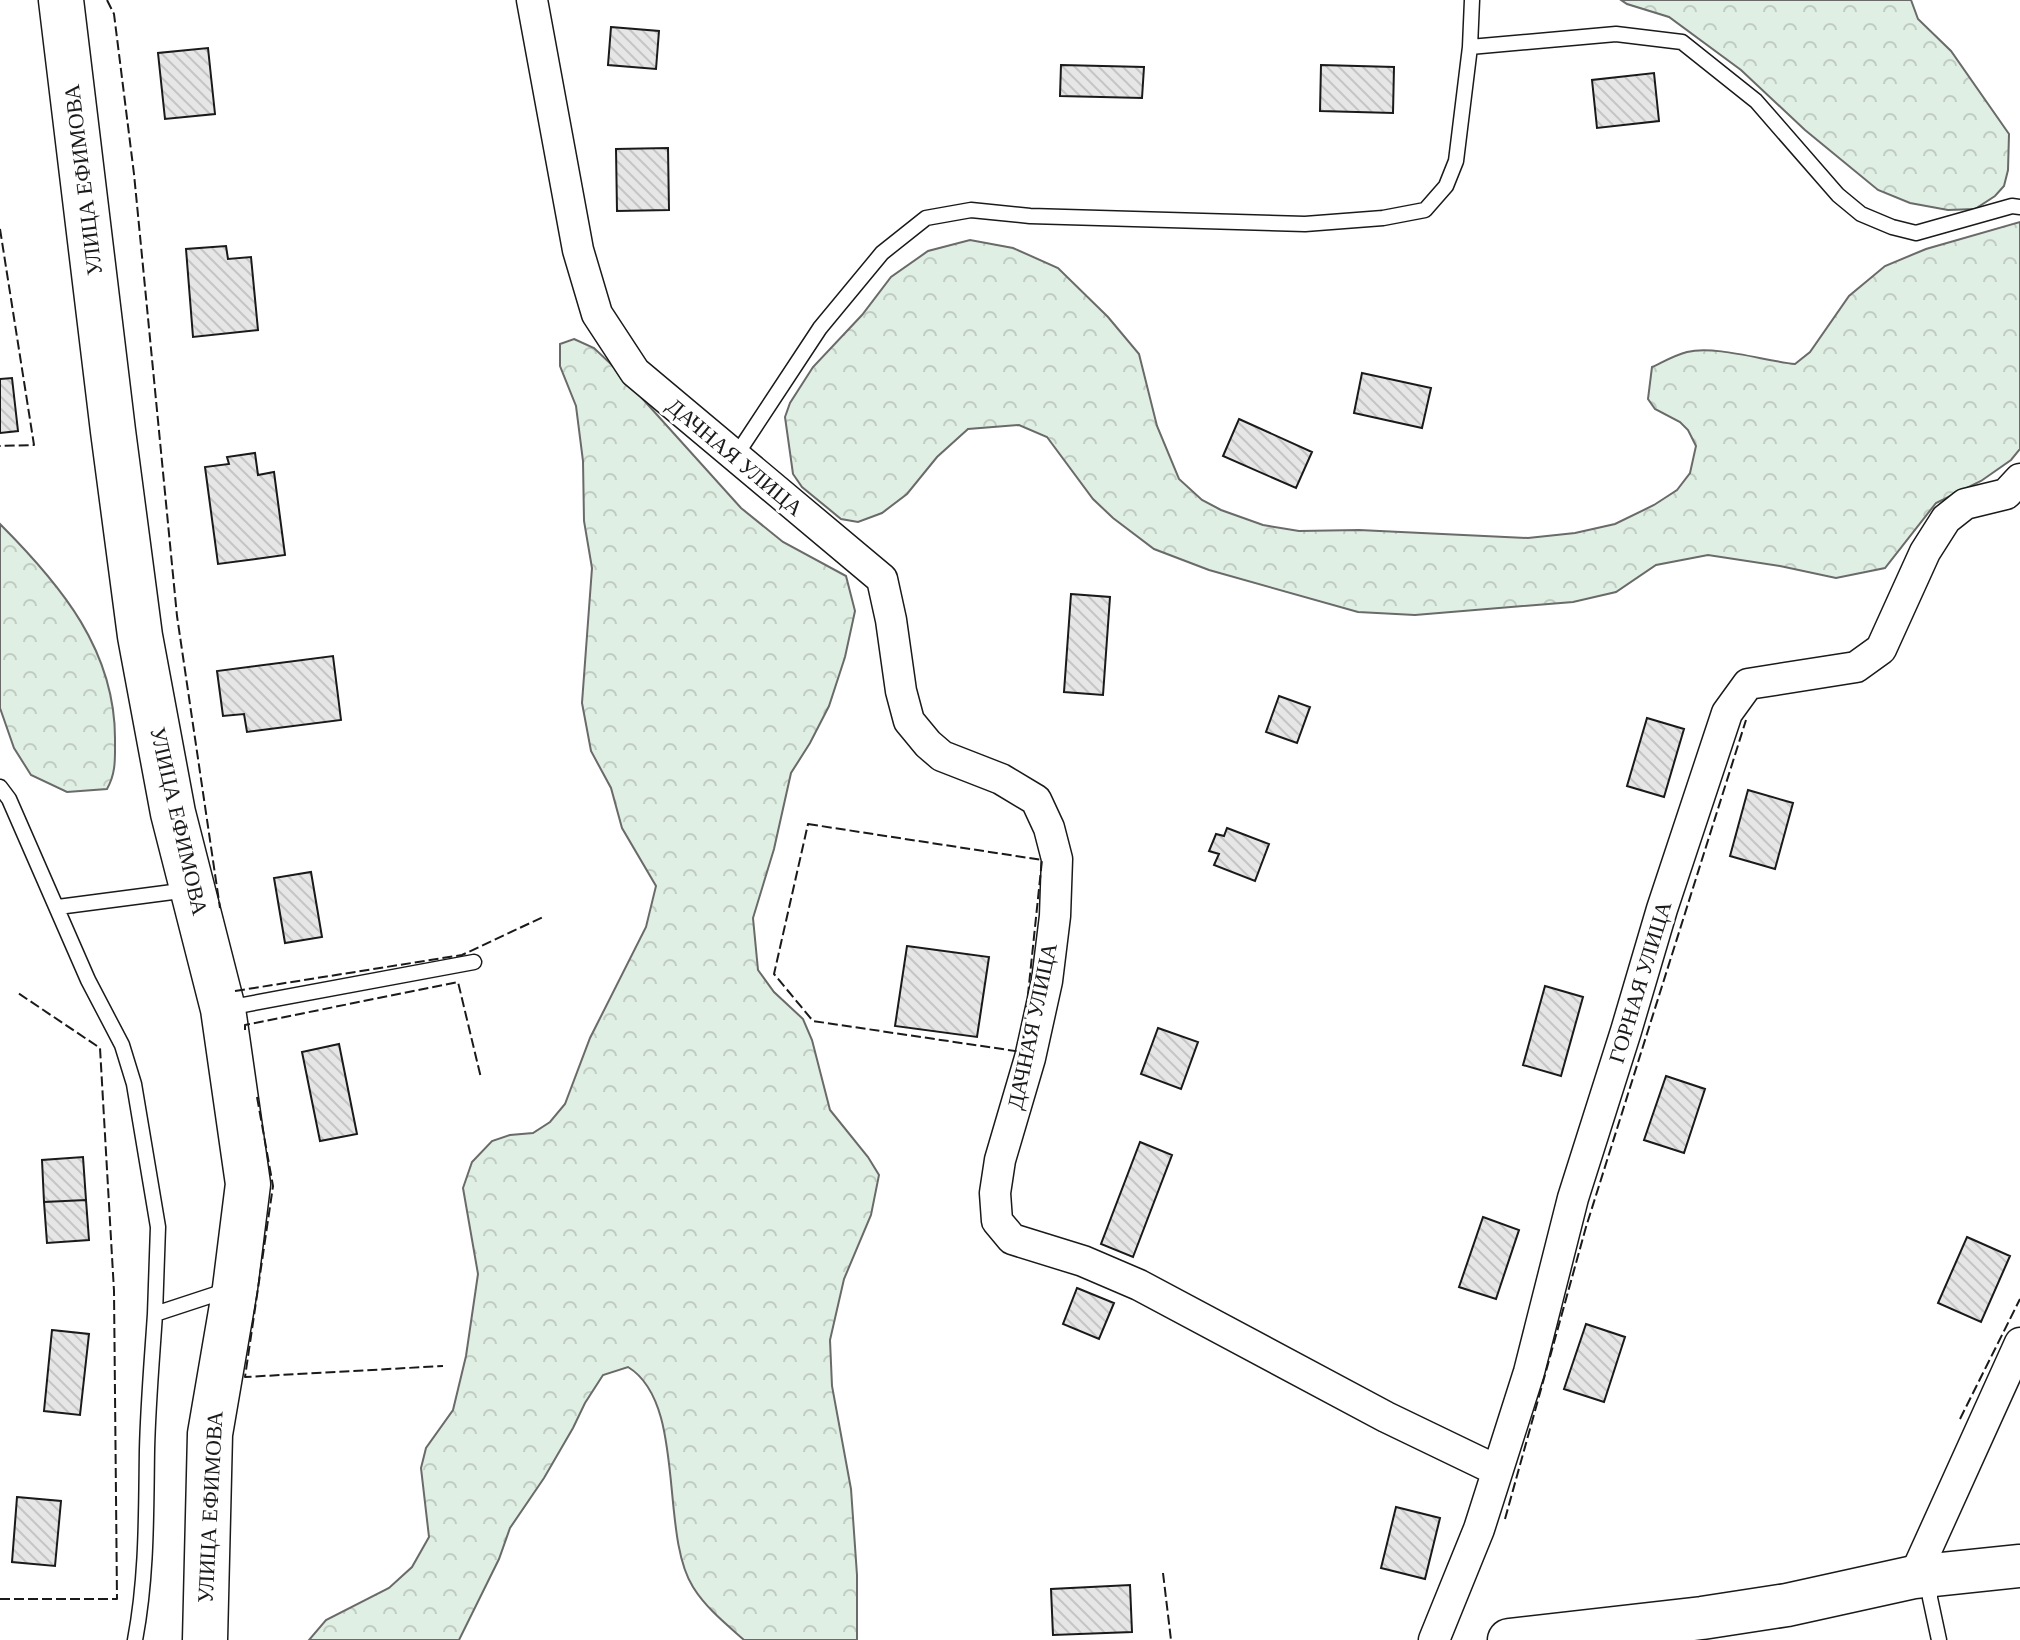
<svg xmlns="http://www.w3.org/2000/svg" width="2020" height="1640" font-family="'Times New Roman',serif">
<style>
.forest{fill:url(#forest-crowns);stroke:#6a6a6a;stroke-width:2}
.building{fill:url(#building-back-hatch);stroke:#1a1a1a;stroke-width:2}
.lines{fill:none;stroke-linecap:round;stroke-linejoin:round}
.lane-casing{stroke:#1a1a1a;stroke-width:17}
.street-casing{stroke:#1a1a1a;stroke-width:33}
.secondary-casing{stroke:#1a1a1a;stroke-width:45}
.primary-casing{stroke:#1a1a1a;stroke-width:47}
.lane{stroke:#fff;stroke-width:14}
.street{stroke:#fff;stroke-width:30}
.secondary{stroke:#fff;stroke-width:42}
.primary{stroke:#fff;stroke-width:44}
.fence{stroke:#1a1a1a;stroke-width:2;stroke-dasharray:10 4;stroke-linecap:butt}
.labels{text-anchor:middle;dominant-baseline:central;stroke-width:6;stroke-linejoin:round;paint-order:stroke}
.street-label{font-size:22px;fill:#1a1a1a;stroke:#fff}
</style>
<defs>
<pattern id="forest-crowns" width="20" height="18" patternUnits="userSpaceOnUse" patternTransform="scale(2)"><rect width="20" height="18" fill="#e0efe3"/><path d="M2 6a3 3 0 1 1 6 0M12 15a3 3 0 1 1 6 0" fill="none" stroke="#c0ccc2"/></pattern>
<pattern id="building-back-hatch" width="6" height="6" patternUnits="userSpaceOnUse" patternTransform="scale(2)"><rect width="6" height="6" fill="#e6e6e6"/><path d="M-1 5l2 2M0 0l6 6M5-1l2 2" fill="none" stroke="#c5c5c5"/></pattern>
</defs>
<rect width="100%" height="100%" fill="#fff"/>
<!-- forest -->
<path class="forest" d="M1621 0H1911L1918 19 1951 51 2009 134 2008 170 2004 186 1995 196 1975 209 1948 210 1910 203 1878 190 1805 130 1741 70 1669 17 1627 4Z
M2020 222V449L2011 460 1981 481 1936 503 1885 568 1836 578 1780 566 1708 555 1656 565 1616 592 1573 602 1415 615 1358 612 1209 570 1154 549 1113 518 1093 499 1047 437 1019 425 968 429 937 457 907 494 882 513 858 522 841 519 802 487 793 474 785 417 790 403 813 367 862 315 891 277 928 251 970 240 1013 248 1058 268 1108 317 1139 354 1157 426 1179 479 1202 500 1221 510 1263 525 1299 531 1359 530 1528 538 1575 533 1615 524 1654 505 1677 490 1690 473 1696 446 1688 430 1680 422 1655 409 1648 399 1652 367C1663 362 1675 355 1687 352 1715 345 1765 361 1795 364L1810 352 1849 296 1885 266 1926 249Z
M574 339 594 348 613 366 741 508 783 542 846 576 855 611 845 657 829 706 810 743 791 773 774 849 753 918 758 970 774 992 803 1019 812 1040 830 1110 868 1157 879 1175 871 1215 844 1279 830 1340 832 1386 851 1489 857 1575V1640H744C726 1624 706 1608 693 1587 659 1533 687 1403 628 1367L603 1375 585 1403 573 1428 544 1478 510 1528 499 1559 459 1640H309L326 1620 389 1588 412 1567 429 1537 421 1468 426 1448 453 1410 466 1356 478 1274 463 1188 472 1162 492 1141 510 1135 533 1133 550 1122 565 1104 590 1038 646 927 656 886 622 828 611 788 591 751 582 703 592 568 584 521 583 461 576 406 560 366V344Z
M0 524C61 585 116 651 115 741 115 759 116 773 107 789L67 792 31 775 14 748 0 708Z"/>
<!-- building -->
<path class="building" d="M611 27 659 31 656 69 608 65Z
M208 48 215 114 165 119 158 53Z
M1061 65 1144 67 1142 98 1060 96Z
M1321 65 1394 67 1393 113 1320 111Z
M1654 73 1659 121 1597 128 1592 80Z
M668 148 669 210 617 211 616 149Z
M226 246 228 259 251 257 258 330 193 337 186 249Z
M1362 373 1431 388 1422 428 1354 413Z
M12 378 18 431 0 433V379Z
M1239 419 1312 452 1296 488 1223 456Z
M255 453 258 475 274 472 285 555 218 564 205 467 229 464 227 457Z
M1071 594 1110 597 1103 695 1064 692Z
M333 656 341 720 247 732 244 714 223 716 217 671Z
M1279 696 1310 707 1297 743 1266 732Z
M1647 718 1684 729 1664 797 1627 786Z
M1748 790 1793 803 1775 869 1730 856Z
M1227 828 1269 844 1255 881 1214 865 1219 854 1209 851 1216 834 1224 836Z
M311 872 322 937 285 943 274 878Z
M907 946 989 957 977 1037 895 1026Z
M1545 986 1583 997 1561 1076 1523 1065Z
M1158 1028 1198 1042 1181 1089 1141 1074Z
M339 1044 357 1134 320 1141 302 1052Z
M1666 1076 1705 1089 1684 1153 1644 1140Z
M1140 1142 1172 1155 1133 1257 1101 1244Z
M83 1157 86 1200 44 1202 42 1160Z
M86 1200 89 1240 47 1243 44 1202Z
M1483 1217 1519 1230 1496 1299 1459 1287Z
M1967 1237 2010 1256 1981 1322 1938 1303Z
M1077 1288 1114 1303 1099 1339 1063 1324Z
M1586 1324 1625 1337 1604 1402 1564 1389Z
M52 1330 89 1334 80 1415 44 1411Z
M17 1497 61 1501 55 1566 12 1562Z
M1396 1507 1440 1518 1425 1579 1381 1568Z
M1130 1585 1132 1632 1053 1635 1051 1589Z"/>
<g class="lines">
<!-- lane casing -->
<g class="lane-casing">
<path id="lane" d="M1470 47 1616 34 1682 42 1756 101 1838 195 1861 214 1892 227 1916 233 2012 206 2020 207
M735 457 820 328 882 253 926 218 971 210 1030 216 1305 224 1383 218 1425 210 1446 186 1456 161 1470 47 1472 0
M0 787 9 799 88 980 122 1045 134 1084 158 1227 155 1314
M58 907 188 890
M227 1008 474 962
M1930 1579V1598L1939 1640
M135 1640C147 1577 146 1514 147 1450 148 1405 152 1359 155 1314L228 1290"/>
</g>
<!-- street casing -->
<g class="street-casing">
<path id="street" d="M532 0 578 250 597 314 635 372 882 579 891 620 901 691 909 721 928 744 942 756 1001 779 1036 800 1049 828 1057 859 1055 916 1047 981 1030 1058 1000 1160 995 1193 997 1221 1012 1239 1083 1261 1139 1285 1386 1417 1496 1470
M1914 1577 2020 1343
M1434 1640 1479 1529 1529 1372 1573 1198 1626 1031 1662 909 1727 713 1748 684 1856 667 1881 649 1925 552 1946 519 1965 504 2006 494 2020 479"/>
</g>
<!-- secondary casing -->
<g class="secondary-casing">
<path id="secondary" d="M1509 1640 1702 1618 1787 1605 1914 1577 2020 1566"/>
</g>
<!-- primary casing -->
<g class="primary-casing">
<path id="primary" d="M61 0 113 431 140 636 173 813 223 1009 248 1184 235 1288 210 1434 205 1640"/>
</g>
<!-- lane -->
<use href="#lane" class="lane"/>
<!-- street -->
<use href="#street" class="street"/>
<!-- secondary -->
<use href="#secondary" class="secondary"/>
<!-- primary -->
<use href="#primary" class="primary"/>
<!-- fence -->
<path class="fence" d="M107 0 114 14 134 174 177 616 220 908
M0 229 34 445 0 446
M808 824 1042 860 1022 1052 813 1021 774 974Z
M235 991 462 955 543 917
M245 1030V1025L458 982 481 1078
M257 1097 273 1186 245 1377 443 1366
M1960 1419 2020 1299
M1505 1519 1586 1227 1746 720
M1163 1573 1171 1640
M0 1599H117L114 1291 100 1048 18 993"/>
</g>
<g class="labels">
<!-- street labels -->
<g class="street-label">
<text transform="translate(83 180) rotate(-97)">УЛИЦА ЕФИМОВА</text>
<text transform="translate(735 457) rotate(40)">ДАЧНАЯ УЛИЦА</text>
<text transform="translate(179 821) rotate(77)">УЛИЦА ЕФИМОВА</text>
<text transform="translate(1640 982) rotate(-73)">ГОРНАЯ УЛИЦА</text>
<text transform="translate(1032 1026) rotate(-78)">ДАЧНАЯ УЛИЦА</text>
<text transform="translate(210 1507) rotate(-87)">УЛИЦА ЕФИМОВА</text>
</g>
</g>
</svg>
